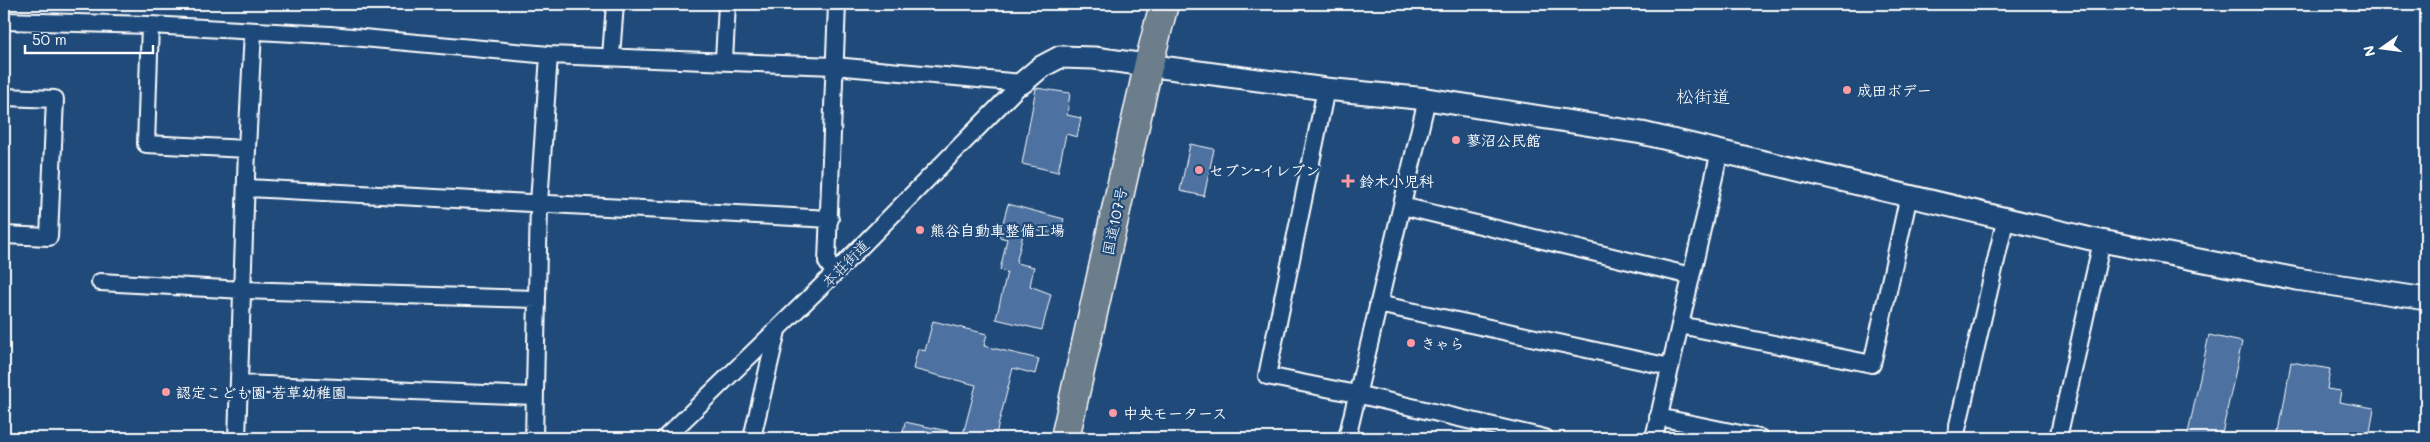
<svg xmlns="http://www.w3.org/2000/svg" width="2430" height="442" font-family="Mali,'Klee One',sans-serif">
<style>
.building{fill:#4e71a0;stroke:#fff}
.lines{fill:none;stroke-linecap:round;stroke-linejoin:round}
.minor-casing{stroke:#fff;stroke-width:20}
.tertiary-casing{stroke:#fff;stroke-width:25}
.trunk-casing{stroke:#fff;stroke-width:31}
.minor{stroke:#1f4a7a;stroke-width:16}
.tertiary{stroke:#1f4a7a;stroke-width:21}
.trunk{stroke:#6c7d8b;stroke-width:28}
.poi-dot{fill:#ff9aa2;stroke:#1f4a7a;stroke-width:2}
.labels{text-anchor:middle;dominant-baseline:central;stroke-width:4.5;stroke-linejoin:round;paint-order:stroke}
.poi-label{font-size:15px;font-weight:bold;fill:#fff;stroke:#1f4a7a;text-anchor:start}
.street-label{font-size:15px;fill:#fff;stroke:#1f4a7a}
.quarter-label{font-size:18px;fill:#fff;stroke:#1f4a7a}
</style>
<rect width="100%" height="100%" fill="#1f4a7a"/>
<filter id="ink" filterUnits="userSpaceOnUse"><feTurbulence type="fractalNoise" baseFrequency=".02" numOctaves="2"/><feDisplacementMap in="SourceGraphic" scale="10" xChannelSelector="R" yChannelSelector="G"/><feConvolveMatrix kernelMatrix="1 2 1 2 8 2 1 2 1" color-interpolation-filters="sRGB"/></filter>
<g filter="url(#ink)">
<!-- building -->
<path class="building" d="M1036 88 1070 93 1067 115 1081 118 1077 137 1066 134 1058 172 1022 164Z
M1190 144 1214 149 1204 196 1180 191Z
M1008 204 1064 219 1059 236 1025 227 1016 263 1034 267 1030 286 1051 294 1042 330 996 319 1007 272 1000 270 1007 239 999 237Z
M933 321 987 334 984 346 1039 359 1035 374 1013 368 995 438H962L976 385 913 369 918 349 925 351Z
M2209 335 2242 342 2221 438H2187Z
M2291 362 2330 369 2327 389 2341 391 2339 402 2374 408 2369 438H2278Z
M905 422 952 432V438H902Z"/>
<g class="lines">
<!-- minor casing -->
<g class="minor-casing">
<path id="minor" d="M4 21 150 25 330 35 549 55 834 66 1022 83
M150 25 146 144 247 149
M611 56 615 4
M724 60 727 4
M1326 89 1267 376 1356 394 1545 438
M4 97 55 99 49 237 4 235
M246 188 830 219
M1402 206 1691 276
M835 273 827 262 837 4
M100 282 243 290 536 299
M1378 304 1670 367
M1680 325 1872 364 1909 195
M239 384 534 396
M1658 417 1760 438
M237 438 247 149 253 31
M534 438 539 203 549 55
M665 438 835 273 1022 83
M752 438 777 331
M1347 438 1427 99
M1654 438 1720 151
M1955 438 2006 217
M2058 438 2102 241"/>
</g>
<!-- tertiary casing -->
<g class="tertiary-casing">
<path id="tertiary" d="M1022 83 1041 67 1060 57 1094 58 1326 89 1427 99 1642 133 2091 239 2297 279 2426 299"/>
</g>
<!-- trunk casing -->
<g class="trunk-casing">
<path id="trunk" d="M1065 438 1148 67 1164 4"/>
</g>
<!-- minor -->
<use href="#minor" class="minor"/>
<!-- tertiary -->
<use href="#tertiary" class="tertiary"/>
<!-- trunk -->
<use href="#trunk" class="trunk"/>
</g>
</g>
<!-- markers -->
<g class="poi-dot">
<circle cx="1847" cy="90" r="5"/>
<circle cx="1456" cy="140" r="5"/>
<circle cx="1199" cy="170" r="5"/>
<path d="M1345.5 173.5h5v5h5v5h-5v5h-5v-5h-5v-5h5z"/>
<circle cx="920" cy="230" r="5"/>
<circle cx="1411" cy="343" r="5"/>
<circle cx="166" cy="392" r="5"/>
<circle cx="1113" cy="413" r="5"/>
</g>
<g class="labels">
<!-- poi labels -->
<g class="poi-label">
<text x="1857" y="90">成田ボデー</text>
<text x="1466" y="140">蓼沼公民館</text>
<text x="1209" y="170">セブン-イレブン</text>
<text x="1359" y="181">鈴木小児科</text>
<text x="930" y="230">熊谷自動車整備工場</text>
<text x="1421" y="343">きゃら</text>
<text x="176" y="392">認定こども園 若草幼稚園</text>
<text x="1123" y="413">中央モータース</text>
</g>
<!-- street labels -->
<g class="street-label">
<text transform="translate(1114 221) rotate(-78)">国道107号</text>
<text transform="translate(845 263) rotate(-45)">本荘街道</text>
</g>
<!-- quarter labels -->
<g class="quarter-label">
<text x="1703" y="96">松街道</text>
</g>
</g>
<!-- margin -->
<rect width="2430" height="442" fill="none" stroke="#1f4a7a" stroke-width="20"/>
<rect x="10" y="10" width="2410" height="422" fill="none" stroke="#fff" stroke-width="2" filter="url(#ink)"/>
<!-- north arrow -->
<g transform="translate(2382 48) rotate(256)" stroke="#1f4a7a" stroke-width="4" paint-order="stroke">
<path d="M0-4L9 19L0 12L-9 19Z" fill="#ffffff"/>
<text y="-8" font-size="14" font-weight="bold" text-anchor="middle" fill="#ffffff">N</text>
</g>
<!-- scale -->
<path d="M25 45v8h128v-8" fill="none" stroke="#ffffff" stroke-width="2.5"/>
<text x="32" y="45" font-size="15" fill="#ffffff" stroke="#1f4a7a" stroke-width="4" paint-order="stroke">50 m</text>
</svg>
